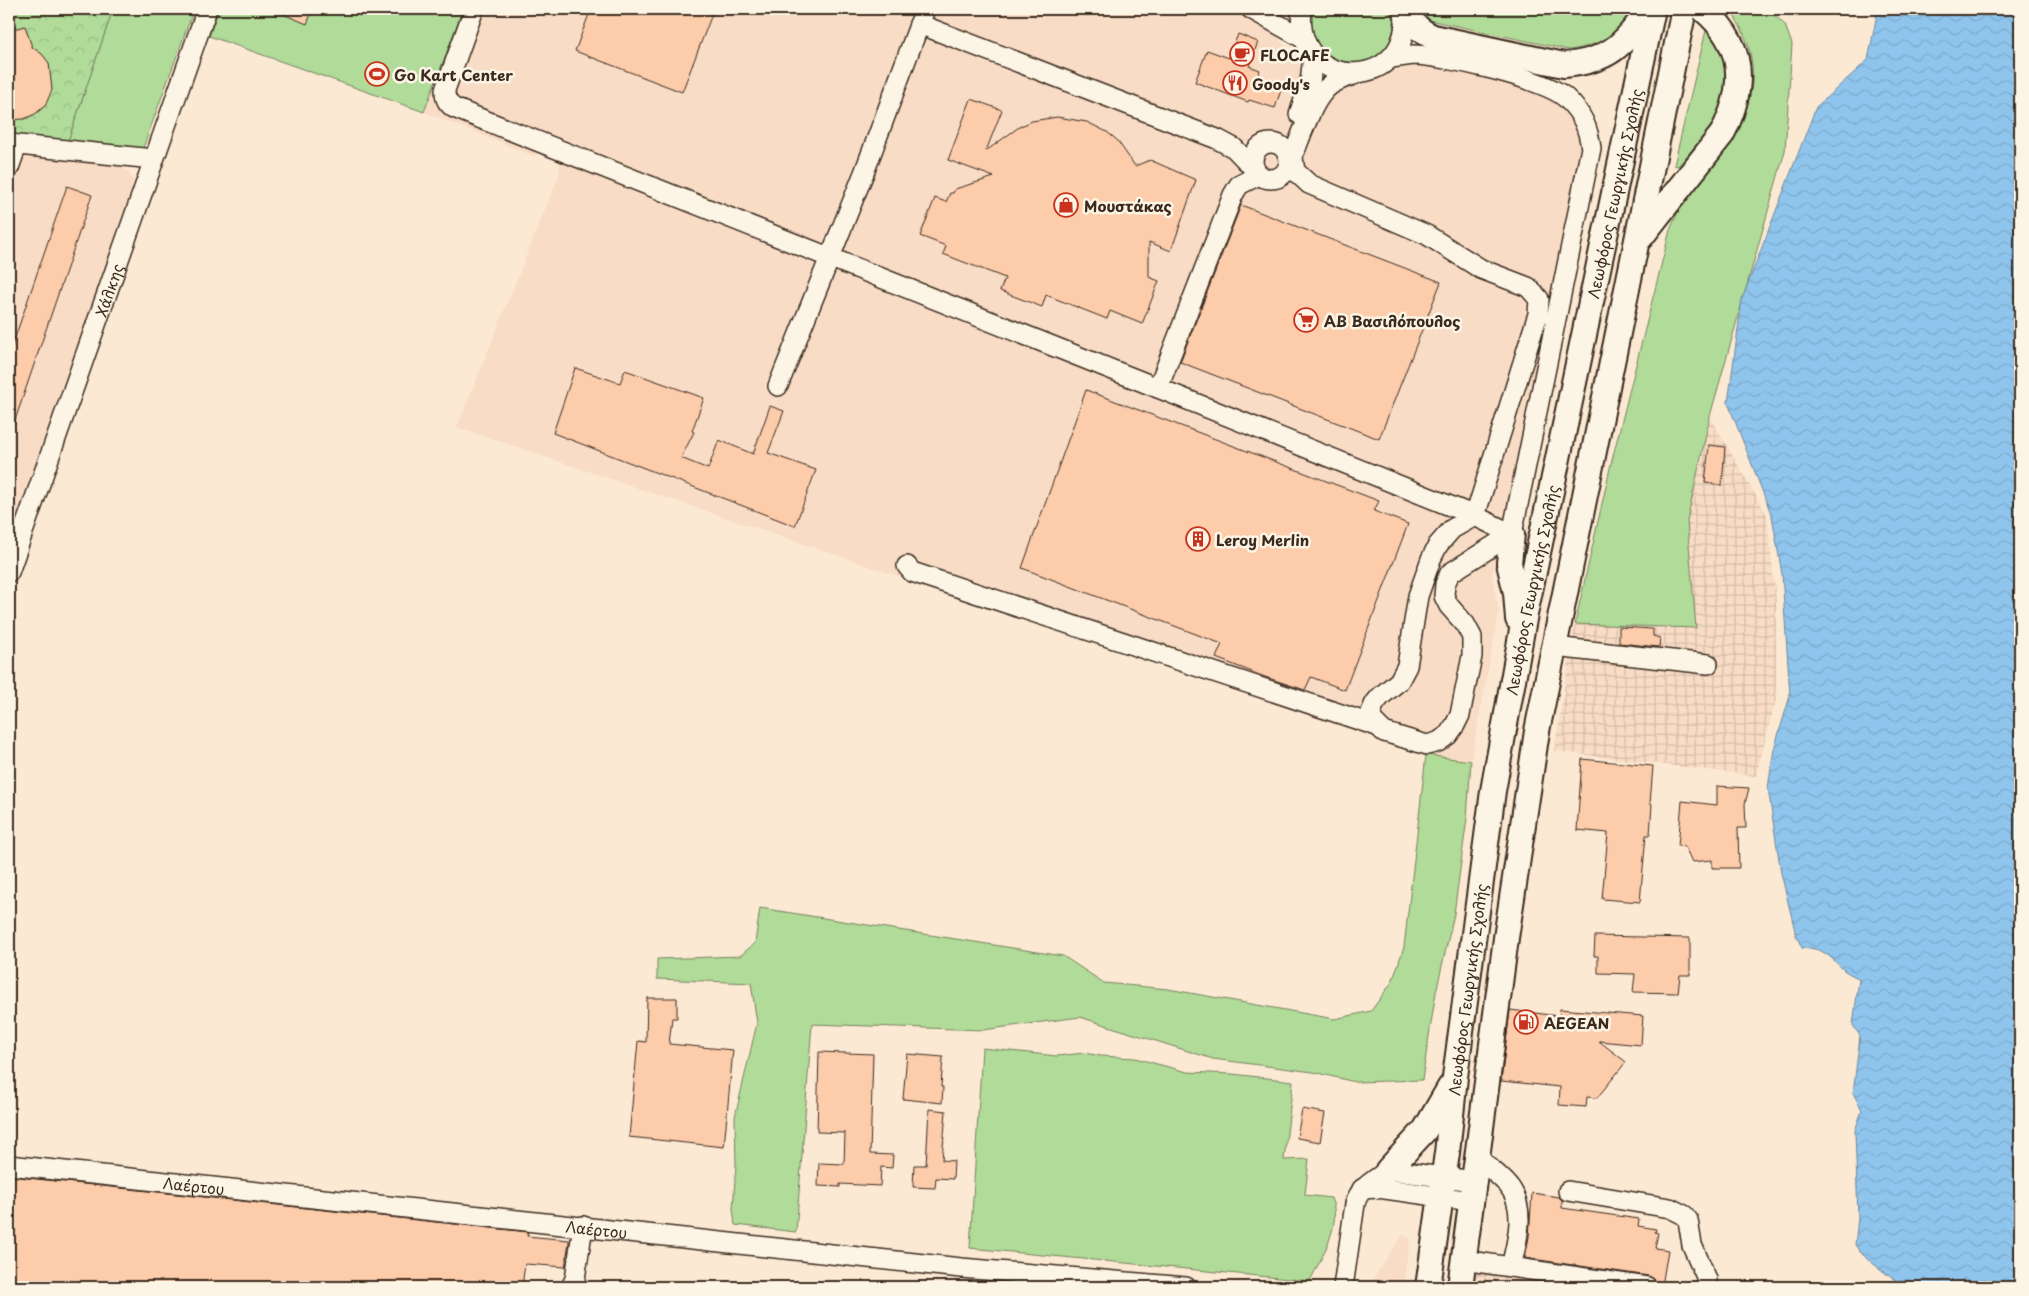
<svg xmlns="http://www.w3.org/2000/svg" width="2029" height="1296" font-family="'Playpen Sans',sans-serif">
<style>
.built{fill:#f8dcc5}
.industrial{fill:url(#industrial-grid)}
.grass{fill:#b0db99;stroke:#76825c}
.park{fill:url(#park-crowns);stroke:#76825c}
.water{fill:url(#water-waves);stroke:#6d879a}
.building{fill:#fcccab;stroke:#3b2a1e}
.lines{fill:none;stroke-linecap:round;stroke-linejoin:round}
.minor-casing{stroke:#3b2a1e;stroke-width:22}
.major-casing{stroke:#3b2a1e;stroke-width:28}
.minor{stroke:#fcf5e5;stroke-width:19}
.major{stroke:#fcf5e5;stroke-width:24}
.labels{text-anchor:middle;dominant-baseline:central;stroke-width:5;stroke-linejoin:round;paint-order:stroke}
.poi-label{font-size:15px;font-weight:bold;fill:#3b2a1e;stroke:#fcf5e5;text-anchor:start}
.street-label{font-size:15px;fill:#3b2a1e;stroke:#fcf5e5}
</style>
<defs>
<pattern id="industrial-grid" width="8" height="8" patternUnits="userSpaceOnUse" patternTransform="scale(1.25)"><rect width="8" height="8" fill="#f8dcc5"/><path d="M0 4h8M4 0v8" fill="none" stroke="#d6bda9"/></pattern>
<pattern id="park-crowns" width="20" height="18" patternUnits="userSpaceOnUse" patternTransform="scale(1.25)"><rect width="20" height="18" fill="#b0db99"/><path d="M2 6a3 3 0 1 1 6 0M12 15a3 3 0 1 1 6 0" fill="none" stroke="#98bc83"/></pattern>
<pattern id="water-waves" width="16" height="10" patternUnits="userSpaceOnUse" patternTransform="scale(1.25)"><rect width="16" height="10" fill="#8fc5ed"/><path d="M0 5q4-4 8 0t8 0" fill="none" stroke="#7ca9cb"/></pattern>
</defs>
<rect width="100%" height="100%" fill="#fce9d4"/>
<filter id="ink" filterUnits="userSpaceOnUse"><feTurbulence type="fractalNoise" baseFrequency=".02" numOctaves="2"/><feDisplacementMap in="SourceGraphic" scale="10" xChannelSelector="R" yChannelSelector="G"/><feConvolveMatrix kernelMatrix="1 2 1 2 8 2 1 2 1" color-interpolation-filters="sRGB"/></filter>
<g filter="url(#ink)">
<!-- built -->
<path class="built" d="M463 9H1239L1272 32 1298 59 1301 73 1299 86 1338 88 1363 84 1409 63 1488 71 1566 100 1590 154 1512 518 1492 575 1499 611 1471 761 1420 754 1138 657 457 427 559 175 560 166 557 159 546 152H539L534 156 424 112Z
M9 152 112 162 130 173 134 183 20 519 9 518Z
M1402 1235 1410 1238 1403 1287H1368Z"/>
<!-- industrial -->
<path class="industrial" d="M1710 416 1767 515 1776 601V699L1756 776 1554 751 1575 624 1696 628 1687 521Z
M1463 1265 1608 1287H1462Z"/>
<!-- grass -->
<path class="grass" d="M113 9H194L143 148 68 141Z
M219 9H463L424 112 209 36Z
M1313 9H1392C1396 17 1395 26 1392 35 1378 86 1296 62 1313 9Z
M1416 9H1632C1620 34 1596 47 1569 50L1429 20 1418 13Z
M1729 9H1768L1785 25 1792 44 1785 151 1710 416 1687 521 1696 628 1575 624 1610 468 1670 230C1674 221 1678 211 1683 202 1695 181 1713 163 1727 144 1759 100 1762 53 1729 9Z
M1708 22C1717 38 1727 58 1729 76 1731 109 1698 143 1678 166L1674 165Z
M1426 755 1471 761 1467 818 1454 914 1436 992 1422 1080 1355 1082 1313 1072 1213 1059 1080 1017 983 1030 812 1024 796 1232 735 1225 733 1209 736 1164 735 1117 757 1023 751 983 657 979V959L740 956 755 943 760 908 1063 956 1104 983 1168 989 1335 1019 1371 1011 1392 982 1404 947Z
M982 1048 1057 1056 1084 1053 1101 1056 1135 1058 1187 1072 1232 1074 1293 1081 1284 1160 1309 1159 1305 1195 1331 1198C1343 1224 1321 1258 1310 1281L970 1248Z"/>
<!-- park -->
<path class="park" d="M9 9H113L68 141 9 134Z"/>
<!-- water -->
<path class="water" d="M1878 9H2020V1287H1904L1867 1259 1855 1245 1858 1218 1855 1131 1862 1110 1853 1093 1860 1036 1853 1025 1859 979C1855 976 1849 974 1845 971 1831 958 1824 947 1802 948L1796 935 1781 873 1768 788 1774 749 1790 696 1782 574 1772 516 1728 403 1742 299 1816 107 1868 60Z"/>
<!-- building -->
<path class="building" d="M271 9H313L307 24Z
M591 9H714L682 92 575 51Z
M25 26 32 47 42 54 49 63 52 90 45 106 35 114 24 119 9 120V30Z
M1238 34 1258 42 1249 66 1260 70 1258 76 1283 84 1275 108 1249 100 1248 102 1195 82 1207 50 1229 58Z
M971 99 1002 110 986 151 1019 127 1032 121 1057 117 1087 122 1107 132 1117 140 1135 166 1150 160 1196 180 1171 251 1149 242V277L1159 281 1142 324 1110 311 1107 319 1046 295 1042 307 1000 291 1005 278 943 254 946 246 920 236 935 198 946 202 950 193H953L955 189 994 177 948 160Z
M67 186 92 195 11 432H9V355Z
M1241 205 1441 282 1379 439 1180 362Z
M575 368 620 383 625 370 704 398 692 431 694 432 681 458 708 469 719 440 753 454 770 406 784 411 768 453 816 470 795 526 553 433Z
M1086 390 1379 501 1374 511 1408 524 1345 690 1311 677 1305 690 1265 677 1216 658 1222 644 1022 568Z
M1709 445 1725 447 1722 485 1705 483Z
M1619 627 1653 629V636L1660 638 1659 647 1619 643Z
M1582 759 1653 766 1650 804H1652L1650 835H1646L1640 902 1602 899 1608 833 1577 830Z
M1717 786 1749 788 1745 804 1746 828H1738L1739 868H1712V860L1692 862 1685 847 1678 846 1682 801 1717 805Z
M1595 936 1690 938V975H1680L1678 993 1633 992 1635 974 1598 973V956H1594Z
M647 998H677V1018H672L669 1044 733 1050 724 1147 629 1137 638 1041 646 1042Z
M1560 1009 1643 1016 1641 1045 1599 1041 1626 1062 1597 1098 1587 1097 1586 1107 1559 1105 1560 1087 1501 1081 1510 1010 1559 1016Z
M819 1052 873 1054 870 1154 893 1155 892 1168 881 1167 880 1186 840 1184V1187L818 1186 819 1163 844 1164 845 1133 817 1132Z
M907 1054 943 1057 941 1087H943L942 1103 903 1099Z
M929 1109 946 1111 942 1160 954 1161 953 1179 936 1178 935 1188 913 1187 914 1165H926Z
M1302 1109 1325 1113 1320 1142 1297 1138Z
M9 1176 528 1232 527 1236 569 1240V1242L565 1267 525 1264 522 1287H9Z
M1532 1193 1559 1197 1562 1200V1208L1639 1219 1638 1226 1656 1229 1655 1232 1658 1233 1655 1248 1668 1250 1662 1286H1658L1654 1279 1649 1276 1525 1258 1529 1237Z"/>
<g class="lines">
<!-- minor casing -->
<g class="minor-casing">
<g id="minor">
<path d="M474 9 445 90C445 99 447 103 454 108L1158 388 1475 516 1512 534"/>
<path d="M1251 9 1304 39"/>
<path d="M1302 9C1292 95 1416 93 1404 9"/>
<path d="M919 24 1217 139 1234 148 1255 170"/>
<path d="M1299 114 1310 83 1313 55"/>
<circle cx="1271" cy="161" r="18"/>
<path d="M9 144 153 159"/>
<path d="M1293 158 1295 171 1309 184 1427 235 1481 269 1528 287 1539 299 1538 314 1475 516 1452 529 1438 545 1431 559 1418 596 1407 666 1399 681 1381 696 1375 703 1371 712 1372 720 1384 732 1427 745 1438 742 1448 735 1455 725 1460 715 1472 656V637L1465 624 1449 606 1444 596 1445 584 1450 573 1512 534 1591 148C1588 127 1582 113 1566 98 1546 79 1442 55 1413 55 1406 56 1398 57 1391 58"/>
<path d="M1289 165C1299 144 1309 107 1325 90 1332 81 1345 78 1356 74"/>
<path d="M9 168 17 145"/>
<path d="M778 386 864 173 925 9"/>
<path d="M1158 388 1233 195 1239 185 1259 175"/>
<path d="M907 566 912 572 1377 726"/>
<path id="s1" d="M9 572 207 9"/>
<path d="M1554 647 1708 664"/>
<path d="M1477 1157C1487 1166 1499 1175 1508 1185 1527 1208 1517 1241 1511 1267"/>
<path id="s2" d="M9 1165 961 1268 1186 1287"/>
<path d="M1362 1189 1378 1188 1471 1201"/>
<path d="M1568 1191 1670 1208 1684 1215 1688 1220 1692 1245 1707 1279 1706 1287"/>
<path d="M1463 1260 1647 1287"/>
<path d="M571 1287 575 1279 583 1226"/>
<path d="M1343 1287 1355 1204C1359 1187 1375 1180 1388 1170L1474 1181"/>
</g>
</g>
<!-- major casing -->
<g class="major-casing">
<g id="major">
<path d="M1404 9C1412 23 1418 30 1433 37L1564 65C1611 61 1623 44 1650 9"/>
<path d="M1641 237 1722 134C1746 87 1746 45 1703 9"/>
<path d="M1512 534 1509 563 1516 593 1518 619"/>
<path d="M1388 1170 1425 1130 1450 1087"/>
<path id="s3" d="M1428 1287 1447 1153 1455 1077 1493 791 1524 619 1653 9"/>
<path d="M1460 1287 1506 938 1537 731 1684 9"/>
</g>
</g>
<!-- minor -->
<use href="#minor" class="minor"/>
<!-- major -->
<use href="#major" class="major"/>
</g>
</g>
<!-- icons -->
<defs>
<g id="cafe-ring" transform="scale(1.25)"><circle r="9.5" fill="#fcf5e5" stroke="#c8321e" stroke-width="1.5"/><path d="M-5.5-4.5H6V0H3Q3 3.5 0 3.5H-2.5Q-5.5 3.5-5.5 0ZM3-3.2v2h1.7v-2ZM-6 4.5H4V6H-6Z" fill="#c8321e"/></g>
<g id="stadium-ring" transform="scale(1.25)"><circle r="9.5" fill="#fcf5e5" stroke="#c8321e" stroke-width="1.5"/><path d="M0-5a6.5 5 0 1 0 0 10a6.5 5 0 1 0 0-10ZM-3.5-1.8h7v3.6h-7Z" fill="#c8321e"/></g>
<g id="restaurant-ring" transform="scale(1.25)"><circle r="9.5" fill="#fcf5e5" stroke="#c8321e" stroke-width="1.5"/><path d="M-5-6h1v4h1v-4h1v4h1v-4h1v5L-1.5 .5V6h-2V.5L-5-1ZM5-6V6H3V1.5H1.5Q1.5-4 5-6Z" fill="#c8321e"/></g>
<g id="shop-ring" transform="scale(1.25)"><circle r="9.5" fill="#fcf5e5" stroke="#c8321e" stroke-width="1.5"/><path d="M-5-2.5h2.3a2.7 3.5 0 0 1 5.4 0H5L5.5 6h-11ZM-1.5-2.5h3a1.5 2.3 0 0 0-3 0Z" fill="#c8321e"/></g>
<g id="supermarket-ring" transform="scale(1.25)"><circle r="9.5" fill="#fcf5e5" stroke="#c8321e" stroke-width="1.5"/><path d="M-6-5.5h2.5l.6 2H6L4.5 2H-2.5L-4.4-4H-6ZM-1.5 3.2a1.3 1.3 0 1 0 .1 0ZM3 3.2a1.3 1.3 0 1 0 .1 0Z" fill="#c8321e"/></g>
<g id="building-ring" transform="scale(1.25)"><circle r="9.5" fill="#fcf5e5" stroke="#c8321e" stroke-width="1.5"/><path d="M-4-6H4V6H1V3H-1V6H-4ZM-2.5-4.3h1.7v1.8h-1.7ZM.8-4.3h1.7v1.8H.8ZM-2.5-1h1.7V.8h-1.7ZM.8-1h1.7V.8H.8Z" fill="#c8321e"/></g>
<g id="fuel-ring" transform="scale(1.25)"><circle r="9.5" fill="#fcf5e5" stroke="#c8321e" stroke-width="1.5"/><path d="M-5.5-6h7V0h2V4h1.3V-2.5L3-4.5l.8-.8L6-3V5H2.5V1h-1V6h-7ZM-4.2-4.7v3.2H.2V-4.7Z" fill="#c8321e"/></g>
</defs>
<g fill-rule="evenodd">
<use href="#cafe-ring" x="1242" y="54"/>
<use href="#stadium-ring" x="377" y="74"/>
<use href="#restaurant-ring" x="1235" y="83"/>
<use href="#shop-ring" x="1066" y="205"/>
<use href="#supermarket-ring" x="1306" y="320"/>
<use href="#building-ring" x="1198" y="539"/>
<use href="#fuel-ring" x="1526" y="1022"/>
</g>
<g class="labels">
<!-- poi labels -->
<g class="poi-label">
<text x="1260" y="54">FLOCAFE</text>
<text x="394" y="74">Go Kart Center</text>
<text x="1252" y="83">Goody's</text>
<text x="1084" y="205">Μουστάκας</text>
<text x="1324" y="320">ΑΒ Βασιλόπουλος</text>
<text x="1216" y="539">Leroy Merlin</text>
<text x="1544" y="1022">AEGEAN</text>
</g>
<!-- street labels -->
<g class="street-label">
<text stroke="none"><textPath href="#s3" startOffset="1110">Λεωφόρος Γεωργικής Σχολής</textPath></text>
<text stroke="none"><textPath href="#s1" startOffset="299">Χάλκης</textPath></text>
<text stroke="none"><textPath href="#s3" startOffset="705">Λεωφόρος Γεωργικής Σχολής</textPath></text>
<text stroke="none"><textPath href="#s3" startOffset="300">Λεωφόρος Γεωργικής Σχολής</textPath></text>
<text stroke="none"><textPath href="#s2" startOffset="186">Λαέρτου</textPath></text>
<text stroke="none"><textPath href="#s2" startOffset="591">Λαέρτου</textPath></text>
</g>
</g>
<!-- margin -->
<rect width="2029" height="1296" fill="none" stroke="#fcf5e5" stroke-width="30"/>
<rect x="15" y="15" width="1999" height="1266" fill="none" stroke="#3b2a1e" stroke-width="2" filter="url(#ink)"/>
</svg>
